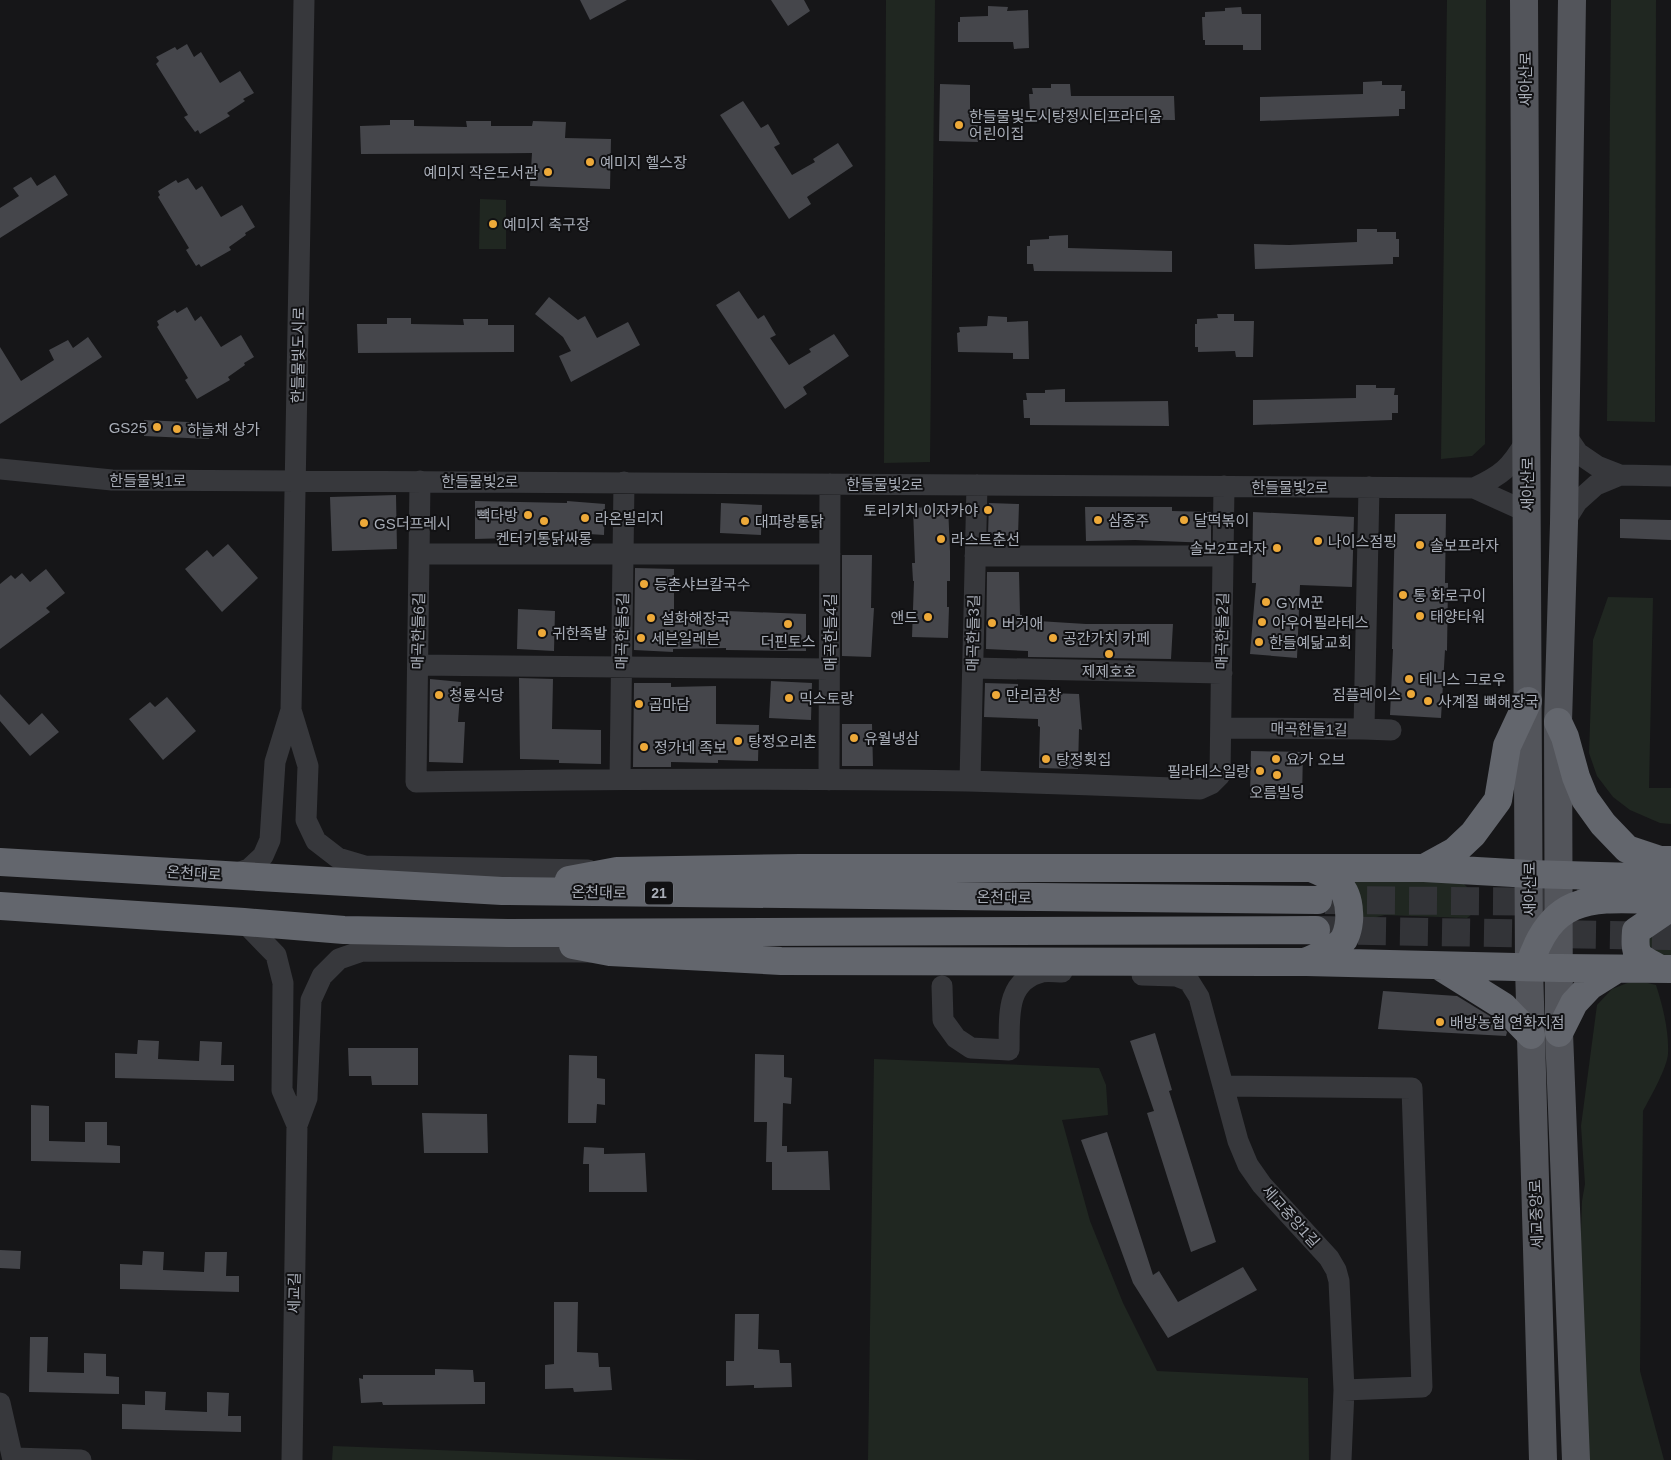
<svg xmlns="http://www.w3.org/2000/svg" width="1671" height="1460" font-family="Helvetica,'Noto Sans KR',sans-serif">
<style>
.green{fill:#202721}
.building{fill:#45464b}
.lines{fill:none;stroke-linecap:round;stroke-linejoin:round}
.highway-tunnel{stroke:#333438;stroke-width:28;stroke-dasharray:28 14;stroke-linecap:butt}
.minor{stroke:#37383c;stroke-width:21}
.major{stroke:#53555b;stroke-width:28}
.highway{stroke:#63666d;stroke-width:28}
.poi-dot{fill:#eda939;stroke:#111113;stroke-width:2}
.labels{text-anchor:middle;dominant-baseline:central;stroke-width:4;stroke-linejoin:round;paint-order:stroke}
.shield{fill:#111113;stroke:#7b7e86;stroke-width:1}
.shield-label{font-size:14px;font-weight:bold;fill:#a8adb7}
.street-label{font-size:15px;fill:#a8adb7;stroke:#111113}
.poi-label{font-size:15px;fill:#a8adb7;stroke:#111113;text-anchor:start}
</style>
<rect width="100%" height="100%" fill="#161618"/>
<!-- green -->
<path class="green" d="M886 0H935L930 462 884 463Z
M1447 0H1486L1485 444 1472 456 1441 459Z
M1611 0H1656L1655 422 1607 421Z
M480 199 506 200V249H479Z
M1608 597 1653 598 1649 788H1671V824L1660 823 1630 810 1613 797 1597 776 1589 753 1593 640Z
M1345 876 1461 881 1472 892C1473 901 1477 913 1467 918L1385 915 1372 918 1358 927Z
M1664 924H1671V956H1655L1644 936Z
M1635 980 1656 985C1663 1007 1669 1031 1668 1054 1667 1068 1650 1098 1643 1111L1640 1371 1664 1460H1583L1580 1262 1582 1201 1585 1184 1581 1126 1597 1005 1612 989Z
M874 1059 1099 1068 1106 1085 1108 1115 1062 1120 1090 1221 1123 1303 1157 1371 1308 1378 1309 1460H868Z
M333 1446 699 1460H332Z"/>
<!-- building -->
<path class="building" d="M580 0H627L590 20Z
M771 0H804L810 11 788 26Z
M988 6 1008 7 1007 11 1028 10 1029 48 1014 49 1013 42H958V22H960V17L988 16Z
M1241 7 1242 14H1261V50H1243V45H1205V40H1203L1202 17H1205V12L1225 11V8Z
M187 44 194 57 201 52 220 83 240 71 254 93 243 99 245 101 227 113 230 116 200 134 198 130 195 132 184 117 188 115 156 64 159 61 156 57 175 47 177 50Z
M1382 81V85H1402L1401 91H1405V109H1399V116L1260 121V97L1363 94V82Z
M940 84 970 85V109H978V142L939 141Z
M1051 84H1070L1071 96H1174L1175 120 1036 119V112L1030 113 1029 94H1033L1032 88H1051Z
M743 101 761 128 768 124 780 144 774 147 792 175 815 162 813 159 838 143 853 166 807 197 811 204 789 219 720 115Z
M390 120H414V126L467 127 466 121H491V126H532L533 121 566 122 565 138 611 139 610 189 530 186 532 153 361 154 360 126 390 125Z
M55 175 68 195 0 238V208L19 196 13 188 31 177 37 186Z
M188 178 196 190 202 186 221 217 242 205 255 227 245 233 246 235 229 247 231 250 201 267 199 264 196 266 186 250 189 248 158 197 160 195 158 191 176 180 178 183Z
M1357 229H1377V232H1396V239H1399V257H1393V264L1255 269 1254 244 1289 245 1357 242Z
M1068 235V248L1172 251V272L1034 271 1033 264H1027V246H1030V240L1049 239V236Z
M739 291 758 319 764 315 776 335 770 338 789 365 811 352 809 349 834 334 849 356 803 387 807 394 785 409 716 305Z
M549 297 578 320 585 316 597 338 628 322 640 345 571 382 559 356 571 351 563 337 535 314Z
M187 307 195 321 201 316 221 347 241 335 254 357 244 363 245 365 228 377 230 380 197 399 185 380 188 378 157 327 159 325 157 321 175 310 177 313Z
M1217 314H1234V321H1254L1253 357H1236L1235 351 1198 352V347H1195V324H1197V319L1218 318Z
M988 316 1007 317V322L1028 321 1029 359H1013V353L958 352 957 333 960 332 959 327 987 326Z
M387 318H411V324L464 325 463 319H488V325H514V352L358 353 357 324H387Z
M88 337 102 357 0 424V347L21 381 54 360 49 350 68 340 73 348Z
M1356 385H1376V388H1395L1394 395H1398V413H1392V420L1253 425V400L1356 398Z
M1065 389V402L1168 401 1169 426 1030 425V418H1024L1023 400H1027L1026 393H1045V390Z
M144 420 165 421 212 423 209 439 144 436Z
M396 495 397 549 332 551 330 497Z
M475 501 567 503V501L605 504 604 535 559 532V535L511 534V538L475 539Z
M721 503 762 505 761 535 720 533Z
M989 503 1019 504 1018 536 988 535Z
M948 506 950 551V581H947V607H949L948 638 912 637 914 581H913L912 563H915L913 508Z
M1085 507H1172V511L1211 512V543L1135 540 1086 541Z
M1253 512 1354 517 1352 587 1300 585 1297 658 1250 654 1256 583H1252Z
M1395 514H1446L1445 583H1448L1447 651 1445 650 1441 718 1390 715 1393 649H1392Z
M1620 519 1671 520V540L1620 538Z
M228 544 258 578 222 612 185 569 207 550 213 557Z
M842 555H872L871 608H874L871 657 842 656Z
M635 568 674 569V615L727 614V611L806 614V651L726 650V648L673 649V652L634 650Z
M46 569 65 593 46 608 50 612 0 649V584L11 575 15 579 22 573 30 582Z
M987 572H1019L1020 615H1022V620L1086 624H1173L1171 659 1028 657V651L986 649Z
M518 609 555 611 554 651 517 649Z
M519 678 553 679 552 729 601 730V764L559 763V760L520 759Z
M430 679 461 682 458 722H465L463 763 429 762Z
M771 681 812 683 811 720 769 718Z
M634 683H671V687L716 686V724L759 725 758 761 718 760V763L671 762V767H633Z
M985 683 1018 684V692L1079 694 1082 730 1079 729 1078 769 1039 768 1040 727 1038 726V719L984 717Z
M0 694 29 725 42 713 59 732 30 756 0 721Z
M167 697 196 731 163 760 129 719 150 702 155 707Z
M842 724H872L873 766H842Z
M1251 751 1303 752 1302 798 1250 797Z
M1383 991 1457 996 1493 1018 1507 1032 1506 1036 1378 1029Z
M1155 1033 1172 1090 1169 1091 1216 1242 1191 1252 1147 1113 1154 1111 1130 1041Z
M138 1040 159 1041 158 1059 199 1061 200 1041 222 1042 221 1065H234V1081L115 1078V1053L137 1054Z
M348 1048H418V1085H372L371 1076H349Z
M755 1054 784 1055V1077L792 1078 791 1104 783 1103 782 1146H787V1152L828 1151 830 1190H772V1162H766L767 1122H754Z
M569 1055 597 1056V1078L605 1079V1105L597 1104 596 1123H568Z
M31 1105 49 1106V1141L85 1142V1122H107V1145L120 1146V1163L31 1161Z
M422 1113 487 1114 488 1153H424Z
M1107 1132 1153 1275 1159 1271 1178 1302 1243 1267 1257 1290 1168 1338 1133 1283 1081 1140Z
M584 1147 604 1148V1154L645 1153 647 1192H589V1164H583Z
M0 1250 21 1251 20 1269 0 1268Z
M143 1251 164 1252 163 1270 204 1272 205 1252H227L226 1276H239V1292L120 1289V1264L142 1265Z
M554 1302H578L577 1352 598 1353 599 1367H610L612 1390 574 1392 573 1388 545 1389V1365L554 1364Z
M735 1314H759L758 1349 779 1350 780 1363H791L792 1387 754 1388V1385L726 1386V1361H734Z
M30 1337H48L47 1372 84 1373V1353L106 1354V1376L119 1377V1394L29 1392Z
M435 1369 473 1370 474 1382H485V1404L383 1405 382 1402 361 1403 359 1378 363 1379V1375H435Z
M145 1391 166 1392 165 1410 207 1412V1392L229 1393 228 1416H241V1432L122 1429V1404L145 1405Z"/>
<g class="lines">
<!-- highway-tunnel -->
<path class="highway-tunnel" d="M1325 900 1582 902
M1316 930 1671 936"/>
<!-- minor -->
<path class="minor" d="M1565 434 1578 453 1597 466 1620 475 1671 476
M0 469 112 480 1474 488 1527 512
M420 481 416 782C600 779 784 778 968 781 1045 783 1123 786 1200 789L1211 784 1220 775 1224 486
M1474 488C1502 475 1510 468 1526 441
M1564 523 1577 502 1596 485 1620 475
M419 554H830
M975 556H1223
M418 665 829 669
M973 668 1222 673
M291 710 308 766 306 820 316 841 338 858 365 866 588 870
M1221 728 1364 729 1369 487
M1364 729 1391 730
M620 779 624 482
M829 780 830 484
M970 781 977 485
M232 875 249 869 263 856 270 840 275 762 291 710 304 0
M244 922 276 955 283 983 282 1090 297 1125
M1142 975 1176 976 1189 981 1199 997 1238 1141 1248 1165 1262 1185 1329 1258 1336 1270 1339 1281 1344 1390 1341 1460
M942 986 943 1020 956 1038 971 1048 1009 1050C1010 1020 1004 981 1042 972 1048 971 1056 972 1062 972
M1223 1086 1412 1088 1422 1387 1344 1390
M0 1403 13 1460
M13 1458 81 1460
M292 1460 297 1125 307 1098 311 1000 322 976 339 959 362 951 590 952"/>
<!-- major -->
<path class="major" d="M1524 0 1529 967 1543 1460
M1572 0 1564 523 1558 722 1559 1033 1576 1460"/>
<!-- highway -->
<path class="highway" d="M1558 722 1565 737 1576 777 1585 799 1603 824 1627 849 1660 860H1671
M0 862 502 891 1318 900
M1424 868 1455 851 1473 834 1498 800 1507 746 1528 701
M569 880 617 871 800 868H1424L1529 874 1671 878
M0 906 244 922 344 930 508 933 1316 930
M573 945 610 952 781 961 1306 962 1560 968 1671 969
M1307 961C1319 956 1336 950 1344 939 1348 932 1350 920 1349 912 1348 886 1334 877 1311 868
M1439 966 1503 1006 1531 1035
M1529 967C1553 886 1602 900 1671 900
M1660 969C1638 956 1634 958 1636 931L1671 907
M1559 1033 1574 1003 1590 986 1617 969"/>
</g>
<!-- markers -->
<g class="poi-dot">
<circle cx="959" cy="125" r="5"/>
<circle cx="590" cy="162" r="5"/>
<circle cx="548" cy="172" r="5"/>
<circle cx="493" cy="224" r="5"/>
<circle cx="157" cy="427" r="5"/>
<circle cx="177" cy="429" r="5"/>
<circle cx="988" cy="510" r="5"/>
<circle cx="528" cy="515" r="5"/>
<circle cx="585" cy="518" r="5"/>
<circle cx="1098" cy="520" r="5"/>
<circle cx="1184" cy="520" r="5"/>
<circle cx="544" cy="521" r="5"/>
<circle cx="745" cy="521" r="5"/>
<circle cx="364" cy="523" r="5"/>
<circle cx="941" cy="539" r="5"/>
<circle cx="1318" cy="541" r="5"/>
<circle cx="1420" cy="545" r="5"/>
<circle cx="1277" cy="548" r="5"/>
<circle cx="644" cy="584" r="5"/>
<circle cx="1403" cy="595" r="5"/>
<circle cx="1266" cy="602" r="5"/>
<circle cx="1420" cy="616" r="5"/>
<circle cx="928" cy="617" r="5"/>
<circle cx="651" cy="618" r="5"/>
<circle cx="1262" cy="622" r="5"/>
<circle cx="992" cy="623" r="5"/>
<circle cx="788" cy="624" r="5"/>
<circle cx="542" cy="633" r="5"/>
<circle cx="641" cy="638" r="5"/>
<circle cx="1053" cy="638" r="5"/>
<circle cx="1259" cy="642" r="5"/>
<circle cx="1109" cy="654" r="5"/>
<circle cx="1409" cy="679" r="5"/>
<circle cx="1411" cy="694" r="5"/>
<circle cx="439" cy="695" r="5"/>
<circle cx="996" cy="695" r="5"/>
<circle cx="789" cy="698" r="5"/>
<circle cx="1428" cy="701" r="5"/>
<circle cx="639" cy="704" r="5"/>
<circle cx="854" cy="738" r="5"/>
<circle cx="738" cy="741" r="5"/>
<circle cx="644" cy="747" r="5"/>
<circle cx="1046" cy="759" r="5"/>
<circle cx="1276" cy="759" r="5"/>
<circle cx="1260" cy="771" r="5"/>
<circle cx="1277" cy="775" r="5"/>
<circle cx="1440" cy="1022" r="5"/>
</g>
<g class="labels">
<!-- shield labels -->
<rect class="shield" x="645" y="881.5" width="28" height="23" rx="4"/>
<g class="shield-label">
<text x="659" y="893">21</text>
</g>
<!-- street labels -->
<g class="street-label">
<text transform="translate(1525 79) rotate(-90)">새아산로</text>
<text transform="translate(298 355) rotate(-89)">한들물빛도시로</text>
<text x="148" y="480">한들물빛1로</text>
<text x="480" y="481">한들물빛2로</text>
<text x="885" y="484">한들물빛2로</text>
<text transform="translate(1527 484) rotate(-90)">새아산로</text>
<text x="1290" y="487">한들물빛2로</text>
<text transform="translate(418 631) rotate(-89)">매곡한들6길</text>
<text transform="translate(622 631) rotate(-89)">매곡한들5길</text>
<text transform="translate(1222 631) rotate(-89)">매곡한들2길</text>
<text transform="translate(830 632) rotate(-90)">매곡한들4길</text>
<text transform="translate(973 633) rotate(-89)">매곡한들3길</text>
<text transform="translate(1309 729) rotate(1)">매곡한들1길</text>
<text transform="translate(194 873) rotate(3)">온천대로</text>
<text transform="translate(1529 889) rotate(-90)">새아산로</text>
<text transform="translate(599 892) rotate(1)">온천대로</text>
<text transform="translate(1004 897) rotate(1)">온천대로</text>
<text transform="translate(1536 1214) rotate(-92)">세교중앙로</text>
<text transform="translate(1291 1216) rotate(48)">세교중앙1길</text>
<text transform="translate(294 1293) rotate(-89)">세교길</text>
</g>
<!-- poi labels -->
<g class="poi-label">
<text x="969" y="116">한들물빛도시탕정시티프라디움<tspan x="969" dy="17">어린이집</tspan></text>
<text x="600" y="162">예미지 헬스장</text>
<text x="538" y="172" text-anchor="end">예미지 작은도서관</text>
<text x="503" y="224">예미지 축구장</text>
<text x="147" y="427" text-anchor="end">GS25</text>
<text x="187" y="429">하늘채 상가</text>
<text x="978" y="510" text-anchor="end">토리키치 이자카야</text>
<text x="518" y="515" text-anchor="end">빽다방</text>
<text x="595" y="518">라온빌리지</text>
<text x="1108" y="520">삼중주</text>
<text x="1194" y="520">달떡볶이</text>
<text x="755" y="521">대파랑통닭</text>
<text x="374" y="523">GS더프레시</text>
<text x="544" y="538" text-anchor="middle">켄터키통닭싸롱</text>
<text x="951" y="539">라스트춘선</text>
<text x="1328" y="541">나이스점핑</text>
<text x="1430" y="545">솔보프라자</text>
<text x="1267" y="548" text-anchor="end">솔보2프라자</text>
<text x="654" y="584">등촌샤브칼국수</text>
<text x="1413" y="595">통 화로구이</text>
<text x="1276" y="602">GYM꾼</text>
<text x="1430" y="616">태양타워</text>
<text x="918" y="617" text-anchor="end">앤드</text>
<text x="661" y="618">설화해장국</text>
<text x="1272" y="622">아우어필라테스</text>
<text x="1002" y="623">버거애</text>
<text x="552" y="633">귀한족발</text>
<text x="651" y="638">세븐일레븐</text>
<text x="1063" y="638">공간가치 카페</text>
<text x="788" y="641" text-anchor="middle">더핀토스</text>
<text x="1269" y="642">한들예닮교회</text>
<text x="1109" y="671" text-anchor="middle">제제호호</text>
<text x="1419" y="679">테니스 그로우</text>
<text x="1401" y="694" text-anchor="end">짐플레이스</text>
<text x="449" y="695">청룡식당</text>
<text x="1006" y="695">만리곱창</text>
<text x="799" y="698">믹스토랑</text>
<text x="1438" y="701">사계절 뼈해장국</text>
<text x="649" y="704">곱마담</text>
<text x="864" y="738">유월냉삼</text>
<text x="748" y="741">탕정오리촌</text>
<text x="654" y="747">정가네 족보</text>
<text x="1056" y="759">탕정횟집</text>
<text x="1286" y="759">요가 오브</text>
<text x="1250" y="771" text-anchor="end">필라테스일랑</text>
<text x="1277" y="792" text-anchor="middle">오름빌딩</text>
<text x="1450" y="1022">배방농협 연화지점</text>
</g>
</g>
</svg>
